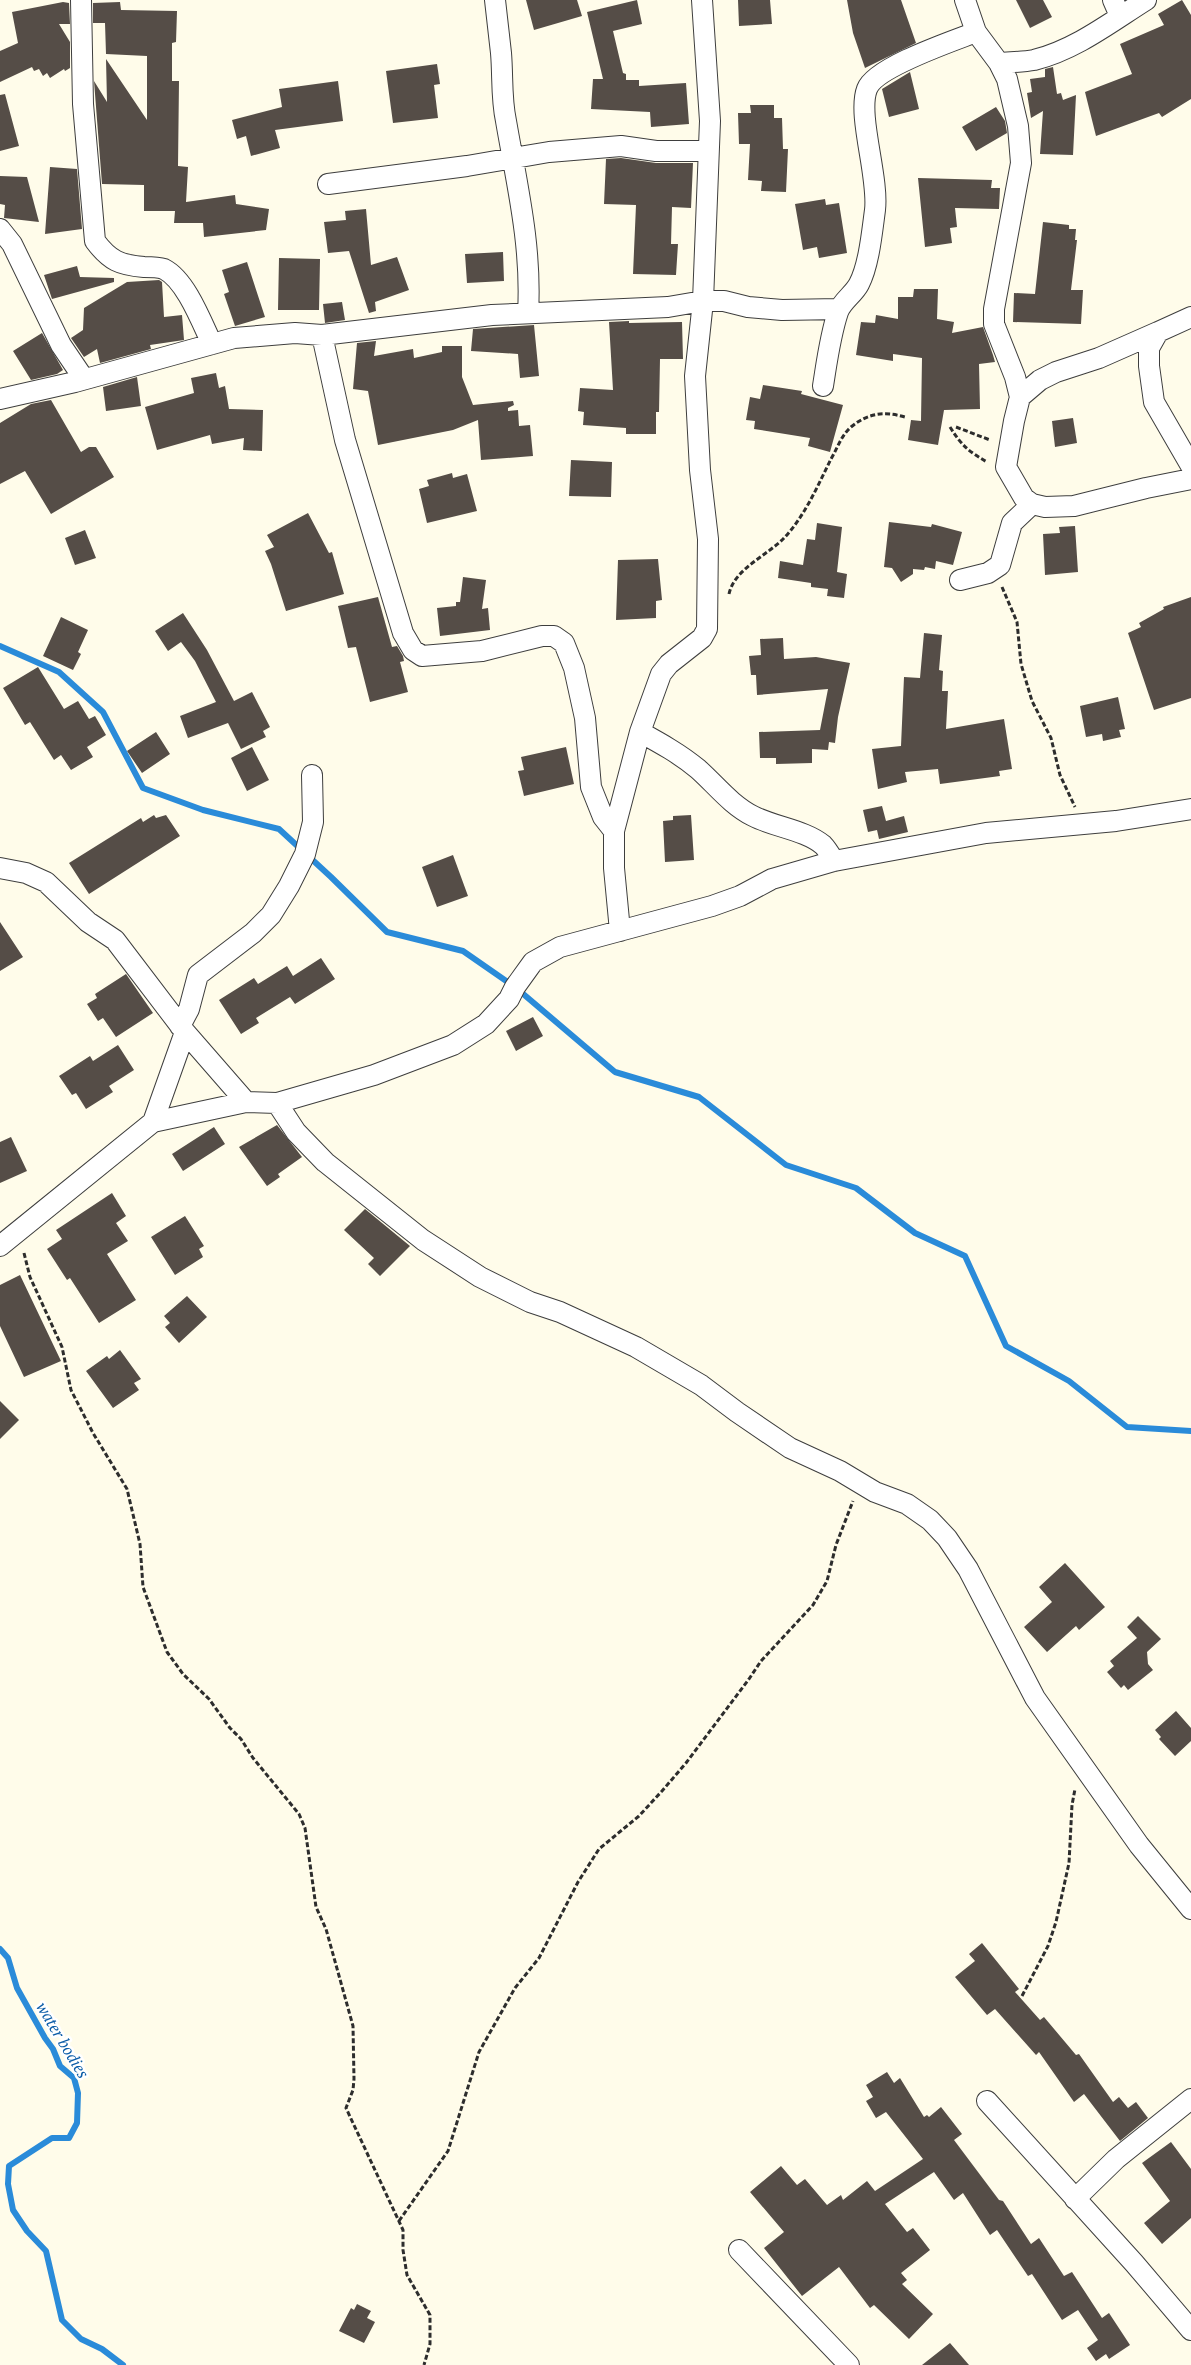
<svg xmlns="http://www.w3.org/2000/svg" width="1191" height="2365" font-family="'PT Serif',serif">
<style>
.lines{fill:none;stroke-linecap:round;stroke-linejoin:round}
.stream{stroke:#2a8bd9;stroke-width:6}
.building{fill:#554d47}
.street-casing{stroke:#3e3e3e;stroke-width:22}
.path{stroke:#2d2d2d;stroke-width:3;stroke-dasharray:5 2.5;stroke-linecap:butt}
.street{stroke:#fff;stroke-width:20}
.labels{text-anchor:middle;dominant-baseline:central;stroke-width:5;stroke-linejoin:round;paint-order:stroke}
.water-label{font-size:16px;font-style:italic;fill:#0b5ca7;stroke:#fff}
</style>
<rect width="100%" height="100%" fill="#fffcea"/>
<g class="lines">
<!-- stream -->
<path class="stream" d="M0 646 59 672 103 712 143 788 203 810 279 829 331 877 387 932 463 951 515 987 615 1072 699 1097 786 1165 856 1188 915 1233 965 1256 1006 1346 1069 1381 1127 1427 1191 1431
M0 1949 8 1958 17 1988 45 2038 53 2049 60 2066 74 2078 78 2093 77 2123 69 2138H52L9 2166 8 2184 13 2210 27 2231 46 2251 62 2320 81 2339 102 2349 123 2365"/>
</g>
<!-- building -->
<path class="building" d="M526 0H577L582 16 534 30Z
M637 0 642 24 613 31 623 73 626 74V80H639V86L686 83 689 124 651 127 650 112 591 109 593 79H603L587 12Z
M738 0H770L772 24 739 26Z
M847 0H901L916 43 865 68 853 33Z
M1016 0H1043L1052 17 1030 28Z
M1182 0 1191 15V99L1162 117 1159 113 1096 136 1085 92 1132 74 1120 44 1164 25 1158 14Z
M63 2 69 3 70 24H59L70 42V68L65 71 64 69 50 78 47 73 43 76 39 69 34 71 32 67 0 82V51L18 43 12 12Z
M120 2 121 10 177 11 176 42 172 43V81H179L178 166 188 167 186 202 235 195 236 204 269 209 266 230 204 237 203 223H174L175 211H144V185L102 184 94 81 107 102 106 59 147 120V56L106 54 105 23H93V3Z
M437 64 440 84 434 85 438 118 393 123 386 71Z
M1053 67 1057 94 1061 93 1063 100 1076 95 1073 155 1040 154 1043 111 1031 118 1027 93 1032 92 1030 79 1045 77V69Z
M910 72 919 109 889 117 882 89Z
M338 81 343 121 275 130 280 148 251 156 246 136 237 139 232 120 282 107 279 89Z
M5 94 19 146 0 151V95Z
M750 105H774V118H782L783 149H788L786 192 761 191 762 181 748 180 750 144H739L738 113H751Z
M996 107 1005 121 1007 133 976 151 962 127Z
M621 158 656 163H693L691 208 672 207 671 244H678L676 275 633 274 636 205 604 204 606 159Z
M50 167 77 169 82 229 45 234Z
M0 176 27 177 39 222 4 218 5 205 0 204Z
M918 178 992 180 991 188H1000L999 209 955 208 957 227 950 228 952 243 925 247Z
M825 199 826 205 839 203 847 253 819 258 817 247 803 250 795 204Z
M366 209 371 265 397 257 409 290 375 302 376 311 369 313 349 251 328 253 324 222 346 220 345 211Z
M1043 222 1069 225V229H1076L1075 240H1077L1071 290H1083L1081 324 1013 322 1014 293 1035 294Z
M503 252 504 281 467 283 465 254Z
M279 258 320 259 319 310H278Z
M247 262 265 317 235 326 224 294 229 292 222 270Z
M77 266 80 277 114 278V282L52 299 44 275Z
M159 280 162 282 164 317 182 315 184 340 150 345 151 349 100 363 97 349 84 357 71 338 83 330 84 308 127 282Z
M914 289H938L937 319 954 322 952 333 983 327 993 355 995 362 979 364 980 409 944 410 938 445 908 440 911 420 921 421 922 358 893 354V361L856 355 861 322 875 323 876 315 898 319V297H913Z
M342 302 345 320 325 323 323 304Z
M629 321V323L682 322 683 359H660L659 412H656V434H626V428L583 425 584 412 578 411 580 388 613 390 609 322Z
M534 325 539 376 520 378 518 354 471 351 473 329Z
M42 333 63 370 57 374 31 380 13 351Z
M376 341 374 356 413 349 414 358 442 352V346H462V377L473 405 513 401 514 405 508 408V411L518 410 519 426 530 425 533 456 481 460 478 420 453 430 378 445 368 391 353 389 357 343Z
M216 373 219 388 225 386 229 409 263 410 262 451 243 450 244 438 212 444 210 435 157 450 145 407 194 393 191 378Z
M137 377 141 406 106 411 103 387Z
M763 385 802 391 801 394 843 405 830 452 808 446 810 438 754 429 755 421 746 420 750 397 760 399Z
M51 400 81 452 89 447H96L114 477 51 514 25 471 0 484V423L31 404Z
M1073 418 1077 443 1055 447 1052 421Z
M571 460 612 462 611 497 569 496Z
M452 473 453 478 467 474 477 511 427 523 419 489 429 486 427 480Z
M308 513 329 553 332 552 344 594 286 611 271 564 265 551 274 547 267 535Z
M889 522 931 527 932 524 962 532 953 565 936 561 935 569 925 567 924 570 913 569V574L901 582 892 568 884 567Z
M817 523 842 527 837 572 847 574 844 598 827 596 828 589 811 587V583L778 578 780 561 803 565 807 539 815 540Z
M1075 526 1078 572 1045 575 1043 534 1060 533 1059 527Z
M85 530 96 558 75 565 65 538Z
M658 559 662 600 656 601V618L616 620 618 560Z
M463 577 486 580 482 609 488 608 490 630 440 636 437 608 456 606V602H460Z
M378 597 392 647 397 646 403 656 404 661 400 662 408 692 370 702 356 647 348 648 338 606Z
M1191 597V698L1154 710 1128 633 1141 627 1139 623 1164 609 1163 607Z
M183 613 207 650 234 701 252 692 270 727 263 731 266 737 241 749 228 723 188 738 180 716 216 702 195 661 181 642 168 651 155 631Z
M61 617 88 630 78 652 81 654 73 670 43 656Z
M924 633 942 635 939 670 943 671 942 691H948L946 729 1004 719 1012 769 999 771 1000 776 940 784 938 769 905 772 907 782 878 789 872 749 901 746 904 677 920 678Z
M783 638 784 659 816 657 850 663 838 717 835 743 829 742 828 750 812 749V763L776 764V758H760L759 732 820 730 828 689 757 695 756 675H751L749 656 761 655 760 639Z
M38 667 64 709 78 701 89 719 95 716 106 735 87 747 93 757 71 770 61 755 54 760 30 722 25 725 3 688Z
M1118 697 1125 729 1119 730 1121 737 1103 741 1102 734 1086 737 1080 706Z
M156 732 170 754 142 773 127 751Z
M252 747 269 780 247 791 231 758Z
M566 747 574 784 524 796 518 771 524 770 521 757Z
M882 806 886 821 904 816 908 832 879 839 877 830 868 832 863 810Z
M154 815 156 818 166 815 180 836 89 894 69 863 141 818 143 822Z
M691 815 694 860 665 862 663 821 673 820V816Z
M453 855 468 896 437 907 422 867Z
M0 922 23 957 0 971Z
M321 958 335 979 295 1004 290 997 256 1018 259 1023 241 1034 219 1000 254 978 258 984 287 966 293 976Z
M126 974 153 1013 116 1037 103 1018 98 1021 87 1004 97 998 95 994Z
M533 1017 543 1036 516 1051 506 1031Z
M118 1045 134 1070 109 1086 113 1092 86 1109 76 1093 72 1095 59 1076 90 1056 93 1061Z
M277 1125 302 1157 278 1174 280 1177 267 1186 239 1147Z
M214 1127 225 1144 183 1171 172 1154Z
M11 1137 27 1171 0 1183V1142Z
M112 1193 126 1216 116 1223 128 1241 107 1254 136 1300 99 1323 70 1278 67 1280 47 1249 62 1239 56 1230Z
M365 1209 410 1246 380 1276 368 1264 374 1258 344 1230Z
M185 1216 204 1246 199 1249 203 1257 175 1275 151 1237Z
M20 1275 61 1361 24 1377 0 1326V1285Z
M187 1296 207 1317 179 1343 165 1327 170 1323 164 1316Z
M120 1350 141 1379 134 1383 139 1390 113 1408 86 1371 107 1356 109 1359Z
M0 1401 19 1420 0 1439Z
M1065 1563 1105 1607 1079 1630 1076 1626 1047 1652 1024 1627 1052 1602 1039 1587Z
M1138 1616 1161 1639 1147 1652 1148 1664 1153 1670 1128 1690 1124 1685 1121 1688 1107 1672 1114 1666 1110 1661 1137 1638 1127 1627Z
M1176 1711 1191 1728V1741L1175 1756 1159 1739 1161 1737 1155 1730Z
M982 1943 1019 1989 1015 1992 1040 2020 1044 2017 1076 2055 1079 2054 1113 2102 1119 2097 1128 2108 1136 2102 1148 2118 1120 2141 1084 2094 1074 2102 1039 2052 1036 2055 995 2009 987 2015 955 1977 975 1961 969 1954Z
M887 2072 894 2083 900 2078 924 2117 927 2115 929 2117 941 2107 962 2134 954 2140 999 2200 1003 2201 1031 2244 1039 2238 1064 2276 1072 2272 1102 2318 1109 2313 1130 2345 1109 2359 1106 2354 1096 2361 1087 2348 1098 2340 1078 2310 1062 2320 1032 2274 1028 2276 997 2230 990 2235 963 2193 954 2200 934 2172 885 2204 907 2232 913 2228 930 2250 901 2273 907 2280 902 2284 933 2314 909 2339 874 2305 870 2308 839 2267 802 2296 764 2248 784 2232 750 2192 781 2166 797 2185 805 2179 827 2205 841 2195 843 2200 867 2181 875 2191 923 2159 886 2112 876 2118 866 2101 873 2097 866 2085Z
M1171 2142 1191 2169V2218L1162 2244 1144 2223 1170 2201 1142 2163Z
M357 2304 371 2311 367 2318 375 2322 364 2343 339 2331 351 2308 354 2310Z
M950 2343 969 2365H922Z"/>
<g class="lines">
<!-- street casing -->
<g class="street-casing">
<path id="street" d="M81 0 83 104 95 241C110 261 120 265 144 267 150 267 158 267 164 269 186 280 202 323 212 344
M495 0C497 18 499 35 501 53 503 76 501 98 506 121 517 185 532 247 528 313
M965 0 976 32 999 63C1011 62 1023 62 1034 60 1075 50 1111 22 1146 0
M1113 0 1120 16
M999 63 1007 79 1018 126 1021 163 994 309V324L1015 377 1020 397 1014 421 1006 467 1024 498 1032 504 1045 507 1074 506 1146 488 1191 479
M328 184 467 166 549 152 621 146 656 151H707
M0 229 12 244 61 345 84 379
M1191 317 1158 332 1149 348V366L1154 402 1191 466
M322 335 345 440 403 633 413 650 422 656 482 651 542 636H554L564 643 574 668 585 718 591 787 603 817 614 831
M823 386C827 361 830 336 838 312 842 301 854 294 859 284 869 265 872 232 875 210 879 177 857 115 867 89 875 67 953 41 976 32
M1020 397 1040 380 1056 372 1099 358 1158 332
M0 399 75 382 234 338 295 333 322 335 492 315 668 307 703 301H724L748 307 782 310 839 309
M960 580 988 573 1000 565 1012 523 1032 504
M640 732C660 743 680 754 698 769 716 785 731 805 753 816 774 827 805 830 823 845 827 849 831 856 834 861
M0 868 26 873 46 882 88 922 115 940 185 1032 246 1102
M620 931 614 868V831L640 732 661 674 669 664 702 638 707 629 708 539 700 470 695 376 703 301 710 121 702 0
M180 1026 189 1009 198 975 253 933 271 915 289 886 305 854 313 822 312 775
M277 1103 296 1132 325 1162 423 1240 480 1277 530 1302 560 1312 636 1347 701 1385 737 1412 790 1448 840 1471 875 1492 907 1504 930 1520 947 1538 968 1569 1035 1698 1139 1845 1191 1909
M153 1122 185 1032
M0 1246 153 1122 246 1102 277 1103 374 1075 453 1045 486 1024 509 999 515 987 533 962 560 947 712 906 740 896 772 879 834 861 986 833 1116 821 1191 809
M987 2101 1134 2263 1191 2330
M1075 2199 1116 2159 1191 2099
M739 2250 849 2365"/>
</g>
<!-- path -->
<path class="path" d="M950 427C962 446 968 451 987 462
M956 427 990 440
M1002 587 1017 622 1021 664 1032 701 1051 738 1060 775 1075 807
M729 594C734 569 768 555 784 538 805 516 818 485 831 459 838 447 841 436 851 427 868 413 884 411 905 417
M24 1253 30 1277 62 1347 71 1390 93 1433 127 1489 140 1544 143 1587 167 1652 183 1674 209 1699 230 1728 241 1739 253 1758 299 1814 305 1828 316 1907 326 1929 353 2026 354 2079 353 2090 346 2108 403 2230V2250L407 2275 430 2315V2344L424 2365
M1022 1996 1048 1946 1056 1922 1069 1863 1072 1805 1075 1789
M399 2221 448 2151 479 2052 515 1988 539 1958 578 1882 599 1849 639 1816 662 1791 686 1763 749 1679 761 1661 813 1605 827 1581 836 1545 853 1501"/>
<!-- street -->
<use href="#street" class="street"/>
</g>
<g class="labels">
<!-- water labels -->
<g class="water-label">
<text transform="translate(63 2040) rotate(59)">water bodies</text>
</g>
</g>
</svg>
